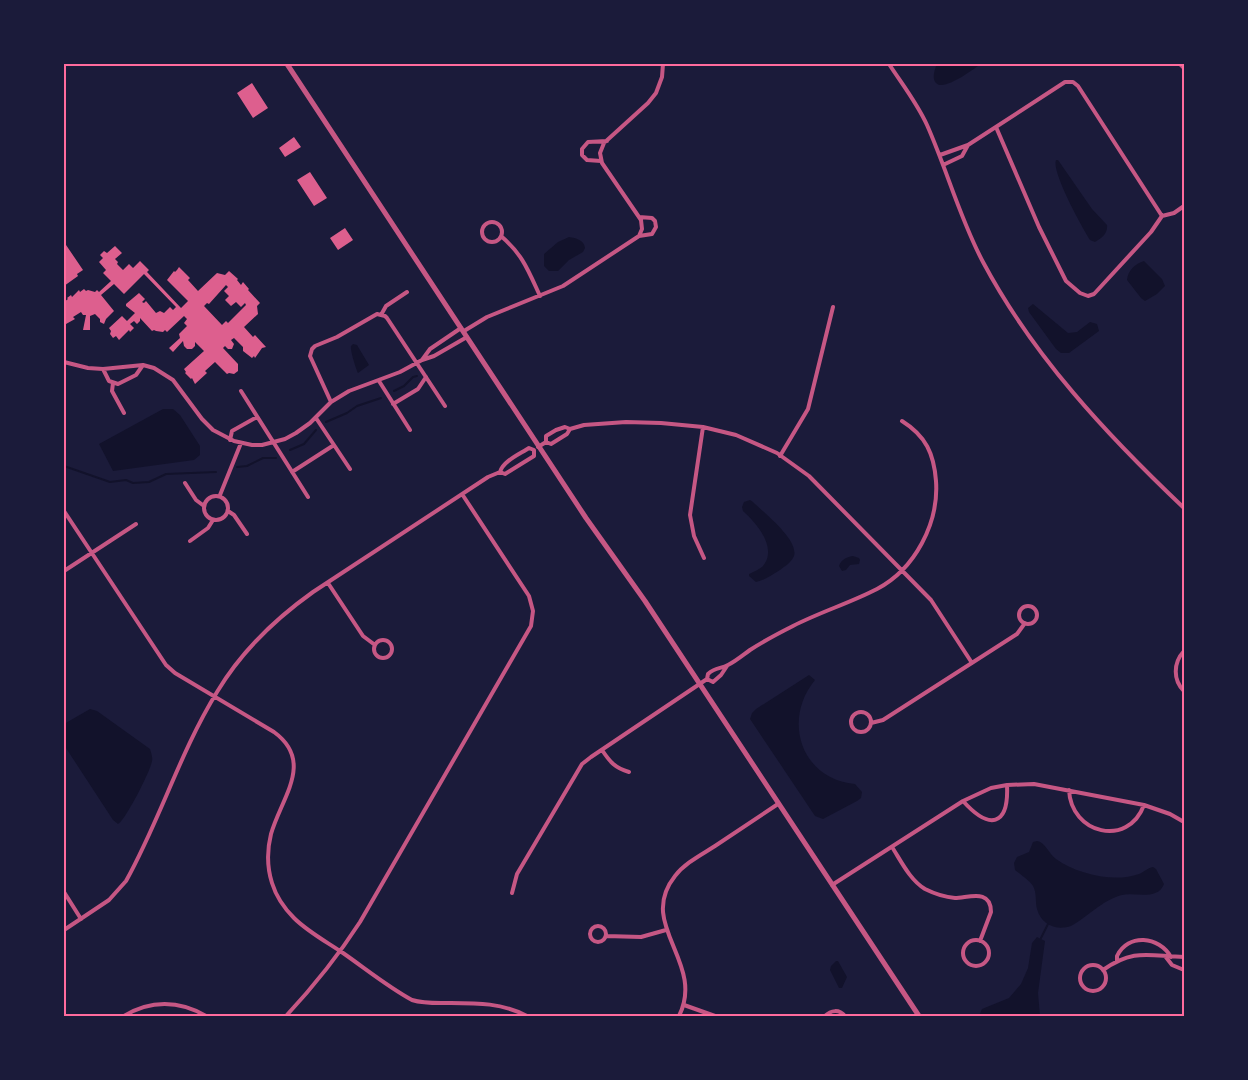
<svg xmlns="http://www.w3.org/2000/svg" width="1248" height="1080" font-family="Barlow,sans-serif">
<style>
.water{fill:#12122b}
.lines{fill:none;stroke-linecap:round;stroke-linejoin:round}
.stream{stroke:#12122b;stroke-width:2}
.building{fill:#dd5f8e;fill-rule:evenodd}
.minor{stroke:#c65784;stroke-width:4}
.tertiary{stroke:#c65784;stroke-width:5}
.neatline{fill:none;stroke:#ff6b9d;stroke-width:2}
</style>
<rect width="100%" height="100%" fill="#1b1b3a"/>
<!-- water -->
<path class="water" d="M937 64H981C973 69 938 97 934 79 933 74 935 69 937 64Z
M1056 160H1058L1092 209 1107 225C1108 233 1102 238 1095 242L1090 240C1082 227 1051 171 1056 160Z
M569 237C576 238 584 240 585 248L583 252 569 260 558 271H549L544 266V254L558 242Z
M1144 261 1162 279 1165 286 1157 294 1145 301 1141 298 1127 280C1128 270 1135 264 1144 261Z
M1033 304 1068 333 1077 332 1090 322 1097 324 1099 331 1069 353H1061L1056 349 1029 312 1028 308Z
M353 344 357 345 369 365 358 373C356 369 350 350 351 346Z
M163 409H173L180 415 200 446V455L194 460 113 471 99 444Z
M750 500 753 502C764 513 799 540 794 556 791 563 785 566 780 570 772 575 765 580 756 582L749 576V574C754 571 762 569 765 563 776 545 755 522 743 511L742 507 744 502Z
M853 556 859 558 860 560 859 564 850 565 846 570 842 571 839 566C841 560 846 557 853 556Z
M809 675 815 680C782 720 801 779 855 784L862 792 861 798 857 801 823 819 815 816 750 719 752 713 756 709Z
M90 709 97 711 150 749C151 752 153 758 152 761 151 770 125 821 118 824L113 820 64 745V724Z
M1037 841C1045 842 1049 854 1056 859 1077 874 1114 883 1139 874 1144 872 1147 868 1153 867L1156 869 1164 884C1158 901 1135 892 1122 895 1102 900 1088 917 1071 926 1057 931 1041 925 1037 909 1035 902 1037 893 1033 886 1029 880 1021 875 1015 870L1014 863 1017 857 1029 852 1033 842Z
M1037 937 1045 941 1038 993 1040 1016H979L982 1009 1009 998 1021 984 1028 968 1032 943Z
M836 961H838L847 977 842 988H839L830 970 831 966Z"/>
<g class="lines">
<!-- stream -->
<path class="stream" d="M394 391 404 386 413 377 417 376
M326 422 347 413 357 406 381 398
M290 450 304 444 316 430
M64 466 110 482 126 480 133 483 149 482 166 474 216 472
M237 467 247 466 263 458H276
M1041 938 1048 924"/>
</g>
<!-- building -->
<path class="building" d="M252 83 268 108 253 118 237 93Z
M294 137 301 147 285 157 279 148Z
M310 172 327 198 314 206 297 180Z
M345 228 353 240 338 250 330 238Z
M64 242 83 270 77 274 78 276 64 286Z
M115 246 122 253 115 259 118 262 117 264 123 270 129 264 133 268 140 261 149 270 147 272 181 308 188 301 167 280 174 271 175 272 177 270 179 267 190 278 188 280 198 291 217 273 225 275 229 271 238 279 237 280 241 285 243 282 249 289 248 290 260 303 257 306 258 314 244 327 253 337 255 335 266 347 262 348 255 358 254 356 252 358 243 351V347L234 338 231 340 234 344 232 349H228L225 346 223 348 238 364V371L234 374 229 373 227 374 215 362 205 371 207 373 195 384 192 378 191 379 185 373 186 372 184 369 204 351 195 342V346L192 349H187L184 346 183 341 173 352 169 348 180 338 179 334 187 326 184 323 187 319 184 316 167 332 165 330 163 332 156 331 154 330 152 331 140 318V321L137 324 134 321 130 324 134 328 130 332 129 330 119 340 116 336 113 338 110 334 111 331 109 328 122 316 127 321 135 313 126 306V304L139 293 145 299 142 302 144 303 146 301 156 313 160 311 164 313 170 307 173 310 176 307 144 274 124 294 114 284 101 295 114 311 106 319 104 324 100 322V319L95 314 90 316V330H83L86 315H83L81 312 73 317 75 319 66 324 64 323V302L68 299 67 298 71 295 72 297 79 290 80 292 84 289 86 291 88 290 95 292 97 290 99 292 111 281 103 273 106 270 99 262 103 258 100 255 104 251 107 253ZM226 285 228 287 224 291 229 296 225 300 231 306 236 302 241 307 245 303 246 305 228 323 226 321 222 325 204 306 207 303 209 304Z"/>
<g class="lines">
<!-- minor -->
<path class="minor" d="M889 64C902 84 917 103 927 125 947 170 960 219 983 262 1033 356 1107 435 1184 508
M1180 64 1184 68
M996 127 1039 227 1066 281 1080 293 1088 296 1094 294 1151 232 1162 216
M968 145 1065 82H1073L1078 86 1162 216
M940 155 968 145 962 156 943 165
M601 161 587 160 582 155V149L588 142 607 141
M1162 216 1174 213 1184 206
M482 232a10 10 0 1 1 20 0a10 10 0 1 1-20 0Z
M501 236C523 255 528 270 540 296
M639 236 652 234 656 227 655 221 652 218 639 217
M381 315 386 306 407 292
M464 331 487 317 563 286 639 236 642 229 641 220 602 163 600 153 604 143 648 103 656 93 662 77 663 64
M422 360 430 349 461 328
M64 362 88 368 103 369 143 365 154 368 173 380 202 419 213 430 234 441 252 445H262L285 439 296 433 310 423 331 402 349 391 400 372 422 360 434 356 467 337
M103 369 109 381 118 384 136 375 143 365
M379 381 410 430
M113 383 112 391 124 413
M241 391 308 497
M331 402 310 356 312 349 315 346 337 337 377 314 385 316 387 318 445 406
M393 404 418 389 426 377
M316 418 350 469
M703 427 690 515 694 536 704 558
M570 429 584 425 626 422 661 423 703 427 736 435 777 453 809 476 931 600 972 663
M230 440 232 431 257 417
M538 447 546 442 551 444 567 434 570 429 565 427 556 430 546 436V442
M780 456 808 409 833 307
M292 472 334 445
M185 483 196 500 204 506
M220 495 241 443
M204 508a12 12 0 1 1 24 0a12 12 0 1 1-24 0Z
M64 511 166 665 175 673 274 732C315 762 281 798 271 834 267 850 267 867 272 883 276 896 284 908 294 918 308 932 327 942 343 953 366 969 388 987 412 1000 425 1004 438 1003 451 1003 478 1003 502 1003 527 1016
M228 511 234 515 247 534
M190 541 208 528 213 520
M64 571 136 524
M328 583 363 636 375 645
M1019 615a9 9 0 1 1 18 0a9 9 0 1 1-18 0Z
M374 649a9 9 0 1 1 18 0a9 9 0 1 1-18 0Z
M1184 651C1173 663 1173 680 1184 691
M727 666 721 675 713 682 707 679 708 674C715 667 721 669 728 665 736 661 743 655 750 650 764 641 779 633 793 626 820 612 850 603 877 589 915 569 939 523 936 481 934 454 926 436 902 421
M851 722a10 10 0 1 1 20 0a10 10 0 1 1-20 0Z
M871 723 883 720 1017 634 1025 623
M602 750C610 762 615 768 629 772
M1069 790C1071 834 1128 848 1144 805
M963 801C989 830 1009 827 1007 785
M892 847C901 861 910 880 925 889 935 894 944 897 955 898 968 898 991 888 991 912L980 941
M832 885 963 801 991 788 1007 785 1034 784 1144 805 1170 814 1184 822
M64 892 81 919
M512 893 517 874 582 764 591 757 707 679
M590 934a8 8 0 1 1 16 0a8 8 0 1 1-16 0Z
M64 930 109 900 126 881C160 820 180 752 217 692 241 652 275 619 313 592L488 477 500 472 505 474 534 456V450L529 448C520 454 503 461 500 472
M606 936 641 937 666 930
M963 953a13 13 0 1 1 26 0a13 13 0 1 1-26 0Z
M1165 956 1172 965 1184 970
M1117 961V956C1128 933 1159 936 1171 957
M1080 978a13 13 0 1 1 26 0a13 13 0 1 1-26 0Z
M1103 970C1134 948 1149 956 1184 957
M684 1005 715 1016
M124 1016C150 1000 179 1000 206 1016
M286 1016C313 987 338 956 360 922L531 626 533 611 529 596 462 494
M679 1016C706 962 636 925 675 876 685 863 701 855 715 846 736 832 757 818 778 804
M825 1016C831 1010 839 1009 845 1016"/>
<!-- tertiary -->
<path class="tertiary" d="M287 64 586 518 645 601 919 1016"/>
</g>
<!-- border -->
<rect width="1248" height="1080" fill="none" stroke="#1b1b3a" stroke-width="130"/>
<rect x="65" y="65" width="1118" height="950" class="neatline"/>
</svg>
